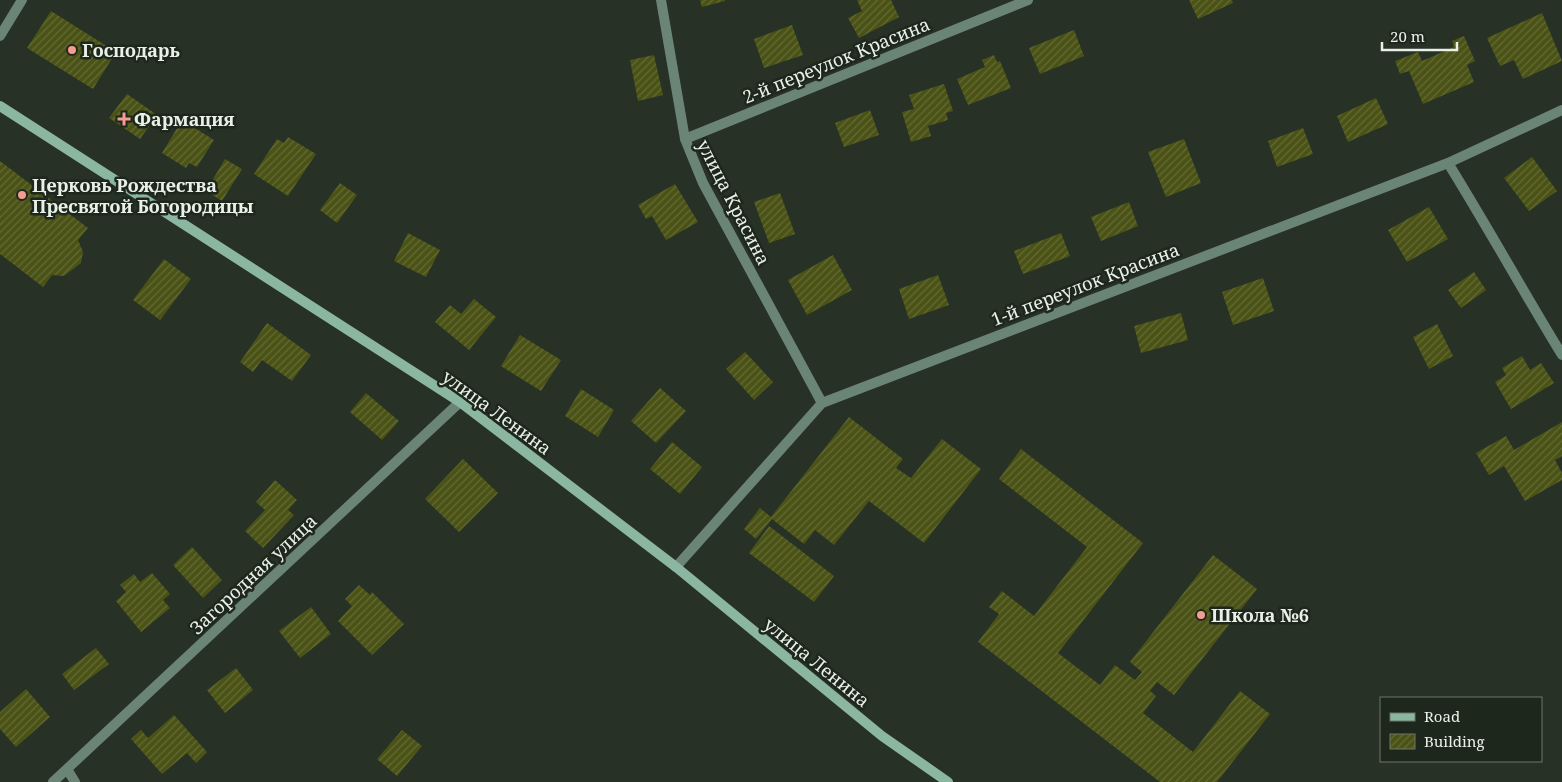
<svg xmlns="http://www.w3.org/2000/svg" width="1562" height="782" font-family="'Noto Serif',serif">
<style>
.building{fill:url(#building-hatch)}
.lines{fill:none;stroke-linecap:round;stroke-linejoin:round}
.street{stroke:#6a8576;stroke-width:10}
.secondary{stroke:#8bb69f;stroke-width:10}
.poi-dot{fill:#f59c92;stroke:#1e271b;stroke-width:2}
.labels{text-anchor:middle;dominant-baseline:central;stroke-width:5;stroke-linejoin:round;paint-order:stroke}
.poi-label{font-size:18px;font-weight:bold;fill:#e9f0e8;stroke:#1e271b;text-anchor:start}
.street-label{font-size:18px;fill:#e9f0e8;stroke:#1e271b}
</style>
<defs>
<pattern id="building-hatch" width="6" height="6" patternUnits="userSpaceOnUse" patternTransform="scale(1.25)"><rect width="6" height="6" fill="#4a5215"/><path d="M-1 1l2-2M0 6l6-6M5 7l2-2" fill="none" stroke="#646b37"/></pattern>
</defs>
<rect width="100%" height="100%" fill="#273125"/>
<!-- building -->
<path class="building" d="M700 0H725V1L702 7Z
M857 0H891L899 17 859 38 848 18 862 11Z
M1189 0H1232L1233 3 1198 19Z
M51 11 116 52 93 89 27 48Z
M1542 13 1562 61 1523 79 1514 60 1500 66 1487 38Z
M792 25 803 55 764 68 754 39Z
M1074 30 1084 56 1040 74 1029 48Z
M1464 36 1475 61 1467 65 1474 82 1423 104 1409 71 1400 74 1395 61 1418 52 1422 61 1454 47 1452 41Z
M654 55 663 95 638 101 630 60Z
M994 55 997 62 1000 61 1011 88 968 105 957 79 985 67 982 60Z
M944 84 953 111 946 113 948 120 928 126 931 136 911 142 902 112 914 109 909 95Z
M127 94 157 115 140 139 109 118Z
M1376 98 1388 124 1348 142 1337 116Z
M870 110 879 135 844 147 835 123Z
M182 120 214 140 197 167 189 163 186 168 162 153Z
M1303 128 1313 154 1277 167 1268 141Z
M288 137 316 154 288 196 254 174 277 139 284 143Z
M1184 139 1201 183 1166 197 1148 152Z
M1532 157 1557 191 1529 211 1504 178Z
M225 159 242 169 222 201 206 191Z
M0 161 88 228 78 240 83 252 81 263 64 276 52 275 43 287 0 254Z
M340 183 357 195 337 223 320 210Z
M675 184 698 222 666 240 652 216 646 219 638 205Z
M780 193 795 234 769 243 754 202Z
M1129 202 1138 226 1101 241 1091 217Z
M1429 207 1448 239 1407 262 1388 230Z
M408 233 440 250 426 277 394 261Z
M1061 233 1070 256 1023 274 1014 251Z
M833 255 852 290 807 315 788 280Z
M164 259 191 279 160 320 133 300Z
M1474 272 1486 290 1461 308 1448 290Z
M938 275 949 305 909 319 899 289Z
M1263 278 1274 311 1233 325 1222 292Z
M474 299 496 317 469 350 435 322 450 305 461 314Z
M1181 313 1188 340 1141 353 1134 326Z
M267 323 311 355 292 381 262 360 253 372 240 362Z
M1437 324 1453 356 1429 369 1413 337Z
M520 335 561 360 541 391 501 366Z
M745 352 773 382 754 400 726 369Z
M1522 356 1530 370 1541 363 1554 383 1511 409 1495 382 1506 375 1502 368Z
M660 388 686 411 656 443 631 421Z
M581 389 614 410 598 437 565 416Z
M366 393 399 421 382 440 350 412Z
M849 417 903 459 896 468 911 478 942 439 981 469 924 543 869 501 834 545 815 530 804 544 772 519 756 539 744 529 760 508 771 517Z
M1562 422V456L1555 460 1562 473V480L1525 501 1504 466 1489 475 1476 453 1506 436 1514 450Z
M672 442 702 467 680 494 650 469Z
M1021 449 1143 543 1058 653 1100 685 1115 665 1135 680 1142 672 1130 662 1213 555 1257 589 1174 695 1157 682 1150 691 1156 696 1143 713 1193 752 1240 691 1270 714 1217 782H1160L978 642 999 614 989 607 1002 591 1034 616 1087 547 999 479Z
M463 459 498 493 459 532 425 499Z
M275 480 297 500 288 510 294 515 263 548 245 531 265 510 256 502Z
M769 526 834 576 814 602 749 553Z
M192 547 222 580 203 598 173 565Z
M152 573 170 594 163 600 170 608 141 632 116 601 126 592 120 585 134 574 140 582Z
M359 585 370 595 372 592 404 624 372 655 338 621 352 606 345 599Z
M311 607 331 634 300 658 279 631Z
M96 648 109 664 74 690 62 674Z
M236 668 253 690 225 713 207 690Z
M26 689 50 717 16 747 0 729V712Z
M174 715 207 752 196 763 187 753 162 774 131 739 141 730 148 738Z
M402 730 422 746 397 776 377 759Z"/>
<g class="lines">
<!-- street -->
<path class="street" d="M661 0 685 139 703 183 822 403
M0 36 22 0
M685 139 1028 0
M1448 163C1487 226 1523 291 1562 355
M676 567 822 403 1448 163 1562 110
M67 769 75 782
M53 782 460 402"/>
<!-- secondary -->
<path class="secondary" d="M0 106 460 402 676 567 882 736 948 782"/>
</g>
<!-- markers -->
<g class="poi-dot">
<circle cx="72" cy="50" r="5"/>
<path d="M121.5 111.5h5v5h5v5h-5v5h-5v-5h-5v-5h5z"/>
<circle cx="22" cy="195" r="5"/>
<circle cx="1201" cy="615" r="5"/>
</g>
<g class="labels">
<!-- poi labels -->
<g class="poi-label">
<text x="82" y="50">Господарь</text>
<text x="134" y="119">Фармация</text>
<text x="32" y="185">Церковь Рождества<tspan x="32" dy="21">Пресвятой Богородицы</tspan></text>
<text x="1211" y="615">Школа №6</text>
</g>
<!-- street labels -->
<g class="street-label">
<text transform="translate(836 60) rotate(-22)">2-й переулок Красина</text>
<text transform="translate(734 202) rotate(63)">улица Красина</text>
<text transform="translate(1085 284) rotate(-21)">1-й переулок Красина</text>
<text transform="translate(497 412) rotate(36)">улица Ленина</text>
<text transform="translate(253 574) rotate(-43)">Загородная улица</text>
<text transform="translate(817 662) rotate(39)">улица Ленина</text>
</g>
</g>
<!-- legend -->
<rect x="1380" y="697" width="162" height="65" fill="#1e271b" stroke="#6f776d"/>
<rect x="1390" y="713" width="25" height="8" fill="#8bb69f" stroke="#6f776d"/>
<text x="1424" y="722" font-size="15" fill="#e9f0e8">Road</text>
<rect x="1390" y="734" width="25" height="15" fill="url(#building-hatch)" stroke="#6f776d"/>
<text x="1424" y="747" font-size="15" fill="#e9f0e8">Building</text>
<!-- scale -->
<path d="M1382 42v8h75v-8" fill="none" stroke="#e9f0e8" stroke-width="2.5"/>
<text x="1390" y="42" font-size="15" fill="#e9f0e8" stroke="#1e271b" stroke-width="4" paint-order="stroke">20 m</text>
</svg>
